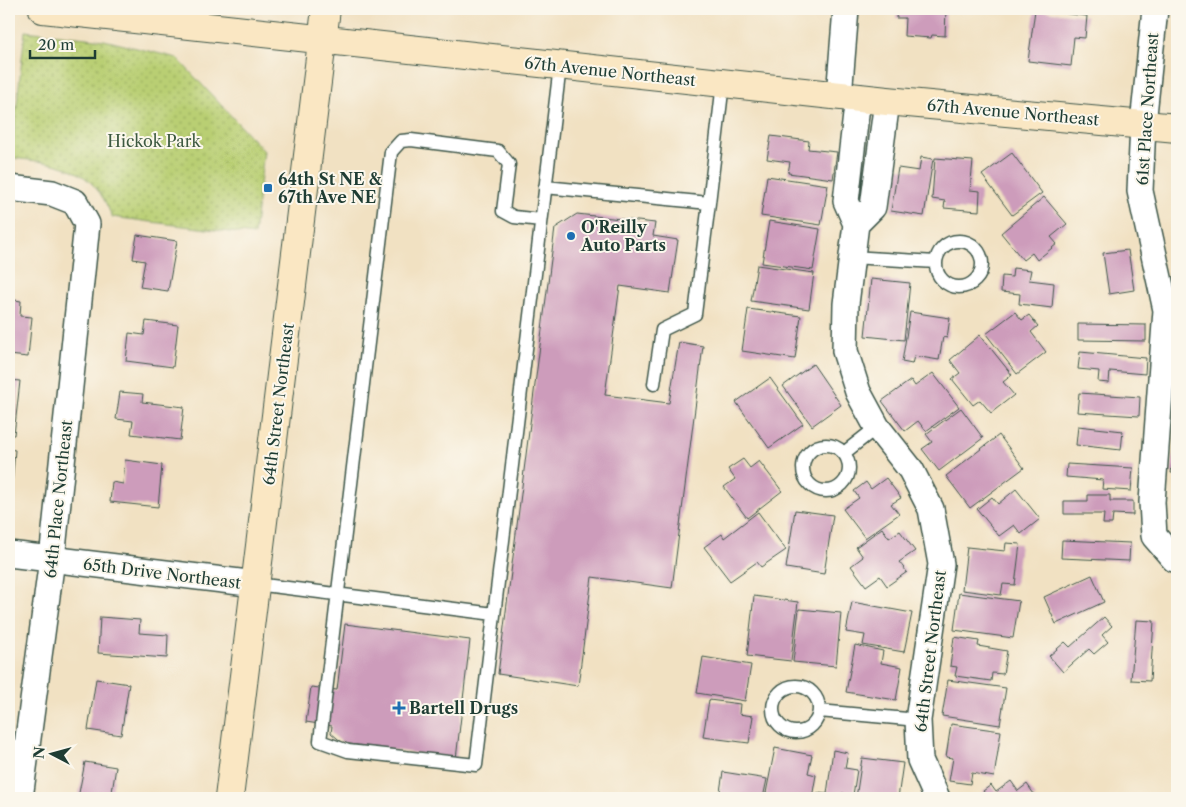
<svg xmlns="http://www.w3.org/2000/svg" width="1186" height="807" font-family="'Libre Caslon Text',serif">
<style>
.grass{fill:url(#grass-dots);stroke:#6c8654}
.building{fill:#cd9cbb}
.lines{fill:none;stroke-linecap:round;stroke-linejoin:round}
.lane-casing{stroke:#3e5649;stroke-width:15}
.street-casing{stroke:#3e5649;stroke-width:28}
.secondary-casing{stroke:#3e5649;stroke-width:30}
.lane{stroke:#fff;stroke-width:12}
.street{stroke:#fff;stroke-width:25}
.secondary{stroke:#fae7c3;stroke-width:28}
.poi-dot{fill:#1f6fb2;stroke:#fbf7ec;stroke-width:2}
.labels{text-anchor:middle;dominant-baseline:central;stroke-width:4;stroke-linejoin:round;paint-order:stroke}
.street-label{font-size:16px;fill:#1f3d34;stroke:#fbf7ec}
.park-label{font-size:16px;fill:#3e5a41;stroke:#fbf7ec}
.poi-label{font-size:16px;font-weight:bold;fill:#1f3d34;stroke:#fbf7ec;text-anchor:start}
</style>
<defs>
<pattern id="grass-dots" width="8" height="8" patternUnits="userSpaceOnUse" patternTransform="scale(1.25)"><rect width="8" height="8" fill="#b9cf73"/><path d="M2 2h.1M6 6h.1" fill="none" stroke="#96a95f" stroke-width="1.8" stroke-linecap="round"/></pattern>
</defs>
<rect width="100%" height="100%" fill="#fbf7ec"/>
<filter id="ink" filterUnits="userSpaceOnUse"><feTurbulence type="fractalNoise" baseFrequency=".02" numOctaves="2"/><feDisplacementMap in="SourceGraphic" scale="10" xChannelSelector="R" yChannelSelector="G"/><feConvolveMatrix kernelMatrix="1 2 1 2 8 2 1 2 1" color-interpolation-filters="sRGB"/></filter>
<filter id="wash" filterUnits="userSpaceOnUse"><feTurbulence type="fractalNoise" baseFrequency=".0096" numOctaves="4" result="noise"/><feDisplacementMap in="SourceGraphic" scale="20" xChannelSelector="R" yChannelSelector="G"/><feGaussianBlur stdDeviation="1.12" result="paint"/><feColorMatrix in="noise" values="0 0 0 0 0 0 0 0 0 0 0 0 0 0 0 0 0 1.4 0 .05"/><feComposite in="paint" operator="in"/></filter>
<g filter="url(#wash)">
<rect width="100%" height="100%" fill="#f1e1c2"/>
<!-- grass -->
<path class="grass" d="M25 31 104 40 177 58 264 151 254 235 112 217C93 166 59 163 11 158Z"/>
<g id="blocks">
<!-- building -->
<path class="building" d="M897 9H946L945 36 932 35 931 38 904 36 905 18H896Z
M1035 10 1087 16 1085 38 1074 37 1071 66 1028 61Z
M771 136 809 141 808 149 837 152 833 179 788 173 790 162 767 159Z
M1012 153 1042 193 1012 215 982 175Z
M921 157 933 159 924 216 891 211 898 168 919 171Z
M935 158 973 161 970 190 980 191 979 211 944 208 945 201 932 199Z
M767 176 828 185 821 225 761 216Z
M1044 197 1067 224 1051 237 1057 244 1037 260 1032 253 1023 260 1001 233Z
M577 214 655 223 653 236 678 240 670 293 620 286 605 395 669 403 679 342 703 346 672 588 592 577 578 686 498 674 555 228Z
M769 221 820 229 813 270 762 263Z
M137 235 177 241 168 291 140 287 145 261 133 259Z
M1128 250 1134 290 1109 294 1103 253Z
M757 265 814 273 809 309 751 301Z
M1013 268 1031 270 1029 280 1054 283 1052 308 1019 304 1020 294 1001 292 1002 276 1012 277Z
M871 279 910 283 904 340 865 336Z
M9 299 21 301 20 316 32 317 28 357 9 355Z
M748 309 801 316 795 359 742 351Z
M910 312 950 318 947 338 943 337 939 360 914 356 912 364 902 362Z
M1015 312 1022 320 1029 315 1038 326 1031 332 1046 352 1017 374 986 334Z
M146 321 178 325 173 367 126 361 129 333 144 335Z
M1078 324 1146 325V341L1078 340Z
M980 335 1012 375 1003 382 1014 395 991 413 980 400 973 405 952 379 960 373 950 360Z
M1080 352 1146 358 1145 374 1110 371 1109 383 1098 382 1099 371 1078 369Z
M813 364 841 405 812 426 783 386Z
M933 373 959 407 926 431 918 421 905 431 882 401 911 380 915 386Z
M770 378 803 424 769 448 736 402Z
M9 380 20 381 14 435H9Z
M120 392 143 394 142 402 184 407 180 440 131 434 133 421 116 419Z
M1079 393 1140 397 1139 416 1077 412Z
M961 408 983 438 939 471 922 449 932 442 926 434Z
M1078 426 1123 431 1121 450 1076 445Z
M999 435 1024 468 970 508 946 476Z
M9 449 15 450 11 498H9Z
M1174 454H1177V473H1171Z
M743 459 750 468 759 461 782 491 747 518 724 487 735 479 728 469Z
M125 460 162 465 158 507 110 502 112 482 123 484Z
M1067 464 1133 468 1131 491 1102 489 1103 480 1066 477Z
M886 478 901 498 891 504 899 514 865 538 843 509 859 498 854 491 866 482 871 489Z
M1016 489 1040 519 1021 534 1014 525 999 536 977 509 992 497 998 504Z
M1088 495H1110V501H1133V515L1113 514 1112 524H1103L1104 514H1064V501H1088Z
M795 510 833 515 824 574 786 568Z
M758 512 786 550 761 567 757 562 730 581 704 547 722 534 724 538Z
M882 528 889 538 900 531 915 551 899 562 907 572 887 586 880 576 866 586 851 566 863 557 856 547Z
M1062 540 1130 543 1129 561 1061 558Z
M1006 543 1020 544 1015 585 1003 584 1001 595 962 590 967 547 1005 551Z
M1092 575 1104 602 1056 624 1044 597Z
M959 593 1019 601 1013 638 954 630Z
M754 596 798 602 791 661 747 656Z
M852 602 912 613 904 652 863 645 865 635 846 632Z
M799 609 841 613 836 666 793 662Z
M100 617 140 620 139 633 168 635 167 658 98 653Z
M1104 617 1112 626 1102 635 1108 642 1094 654 1089 649 1063 672 1049 656 1065 642 1070 647Z
M1136 620 1154 621 1150 681 1131 680Z
M345 624 470 640 456 759 343 743 331 733 332 726 306 722 311 687 337 690Z
M954 637 979 641 978 646 1007 651 1003 674 992 673 991 681 955 676 957 667 950 666Z
M855 645 883 651 881 663 902 667 896 700 846 692Z
M703 657 751 665 745 701 697 693Z
M96 679 129 684 121 735 88 730Z
M948 680 1006 688 1000 725 942 716Z
M709 700 740 704 739 714 753 716 749 743 703 737Z
M951 724 1001 731 994 777 972 773 970 784 949 781 953 758 946 757Z
M775 748 812 755 808 773 816 775 812 798H765Z
M833 750 848 753 845 768 857 770 853 795 842 793 841 798H817L818 793 827 794Z
M862 758 903 763 898 798H856Z
M85 762 116 767 111 798H78Z
M723 772 767 779 763 798H719Z
M1011 781 1018 791 1027 784 1036 797 988 798 983 791 991 785 996 792Z"/>
</g>
</g>
<g filter="url(#ink)">
<use href="#blocks" fill-opacity="0" stroke="#3e5649" stroke-width="1"/>
<g class="lines">
<!-- lane casing -->
<g class="lane-casing">
<path id="lane" d="M545 187 709 203 723 83
M541 220 514 217 503 211 509 164 498 151 411 140 401 141 391 152 320 741 348 751 476 765 560 66
M936 264a23 23 0 1 1 46 0a23 23 0 1 1-46 0Z
M851 257 936 262
M654 384 662 330 695 314 709 203
M803 468a23 23 0 1 1 46 0a23 23 0 1 1-46 0Z
M844 453 877 427
M256 584 494 614
M773 709a23 23 0 1 1 46 0a23 23 0 1 1-46 0Z
M819 711 918 720"/>
</g>
<!-- street casing -->
<g class="street-casing">
<path id="street" d="M1155 9 1143 124 1140 191 1166 310 1152 502 1154 536 1174 559
M839 96 846 9
M858 97 846 201 856 224 873 207 887 101
M9 188 52 193 75 202 87 224 52 559 20 798
M856 224 846 304 845 351 858 392 877 427 911 470 931 509 941 564 918 720 920 760 937 798
M9 554 256 584"/>
</g>
<!-- secondary casing -->
<g class="secondary-casing">
<path id="secondary" d="M43 9 887 101 1177 128
M229 798 326 9"/>
</g>
<!-- lane -->
<use href="#lane" class="lane"/>
<!-- street -->
<use href="#street" class="street"/>
<!-- secondary -->
<use href="#secondary" class="secondary"/>
</g>
</g>
<!-- markers -->
<g class="poi-dot">
<rect x="263" y="183" width="10" height="10" rx="2.5"/>
<circle cx="571" cy="236" r="5"/>
<path d="M396.5 700.5h5v5h5v5h-5v5h-5v-5h-5v-5h5z"/>
</g>
<g class="labels">
<!-- street labels -->
<g class="street-label">
<text transform="translate(610 71) rotate(6)">67th Avenue Northeast</text>
<text transform="translate(1147 109) rotate(-86)">61st Place Northeast</text>
<text transform="translate(1013 112) rotate(5)">67th Avenue Northeast</text>
<text transform="translate(278 404) rotate(-83)">64th Street Northeast</text>
<text transform="translate(58 499) rotate(-84)">64th Place Northeast</text>
<text transform="translate(162 573) rotate(7)">65th Drive Northeast</text>
<text transform="translate(930 651) rotate(-83)">64th Street Northeast</text>
</g>
<!-- park labels -->
<g class="park-label">
<text x="154" y="141">Hickok Park</text>
</g>
<!-- poi labels -->
<g class="poi-label">
<text x="278" y="179">64th St NE &amp;<tspan x="278" dy="18">67th Ave NE</tspan></text>
<text x="581" y="227">O'Reilly<tspan x="581" dy="18">Auto Parts</tspan></text>
<text x="409" y="708">Bartell Drugs</text>
</g>
</g>
<!-- margin -->
<rect width="1186" height="807" fill="none" stroke="#fbf7ec" stroke-width="30"/>
<!-- north arrow -->
<g transform="translate(52 754) rotate(276)" stroke="#fbf7ec" stroke-width="4" paint-order="stroke">
<path d="M0-4L9 19L0 12L-9 19Z" fill="#1f3d34"/>
<text y="-8" font-size="14" font-weight="bold" text-anchor="middle" fill="#1f3d34">N</text>
</g>
<!-- scale -->
<path d="M30 50v8h65v-8" fill="none" stroke="#1f3d34" stroke-width="2.5"/>
<text x="38" y="50" font-size="15" fill="#1f3d34" stroke="#fbf7ec" stroke-width="4" paint-order="stroke">20 m</text>
</svg>
